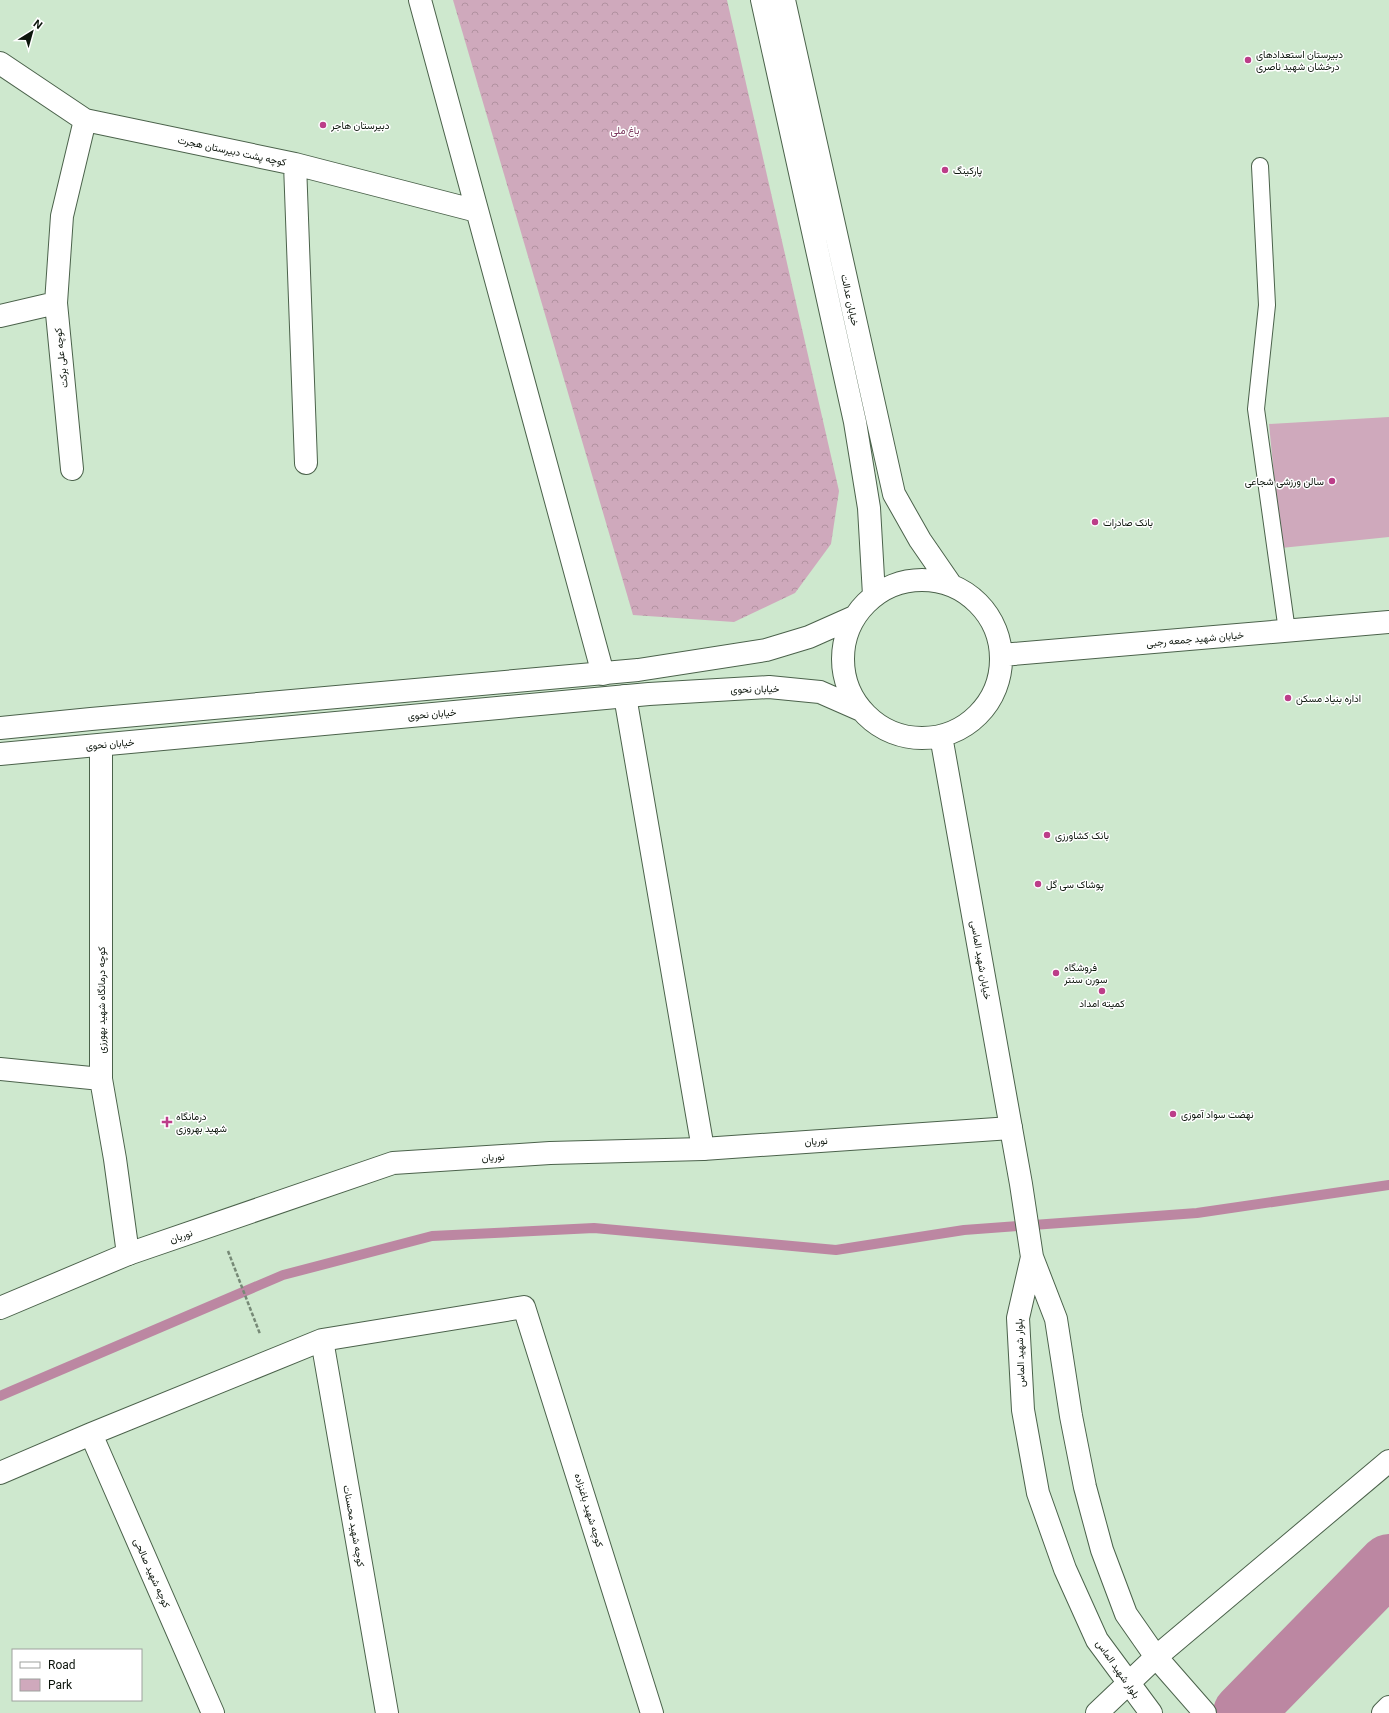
<svg xmlns="http://www.w3.org/2000/svg" width="1389" height="1713" font-family="Roboto,Vazirmatn,sans-serif">
<style>
.green{fill:#cfa9bc}
.forest{fill:url(#forest-crowns)}
.lines{fill:none;stroke-linecap:round;stroke-linejoin:round}
.stream{stroke:#bc87a2;stroke-width:10}
.river{stroke:#bc87a2;stroke-width:60}
.service-casing{stroke:#4b624b;stroke-width:18}
.minor-casing{stroke:#4b624b;stroke-width:24}
.tertiary-casing{stroke:#4b624b;stroke-width:24}
.secondary-casing{stroke:#4b624b;stroke-width:24}
.path{stroke:#768976;stroke-width:2.5;stroke-dasharray:4 2;stroke-linecap:butt}
.service{stroke:#fff;stroke-width:16}
.minor{stroke:#fff;stroke-width:22}
.tertiary{stroke:#fff;stroke-width:22}
.secondary{stroke:#fff;stroke-width:22}
.poi-dot{fill:#bc3d89;stroke:#fff;stroke-width:1.5}
.labels{text-anchor:middle;dominant-baseline:central;stroke-width:3;stroke-linejoin:round;paint-order:stroke}
.poi-label{font-size:10px;fill:#0c150c;stroke:#fff;text-anchor:start}
.park-label{font-size:10px;fill:#7a375d;stroke:#fff}
.street-label{font-size:10px;fill:#0c150c;stroke:#fff}
</style>
<defs>
<pattern id="forest-crowns" width="20" height="18" patternUnits="userSpaceOnUse"><rect width="20" height="18" fill="#cfa9bc"/><path d="M2 6a3 3 0 1 1 6 0M12 15a3 3 0 1 1 6 0" fill="none" stroke="#b191a0"/></pattern>
</defs>
<rect width="100%" height="100%" fill="#cee8ce"/>
<!-- green -->
<path class="green" d="M1389 417V537L1281 548 1269 424Z"/>
<!-- forest -->
<path class="forest" d="M453 0H727L839 491 831 544 795 593 734 622 633 615Z"/>
<g class="lines">
<!-- stream -->
<path class="stream" d="M0 1396 283 1275 432 1236 594 1228 836 1250 964 1230 1197 1213 1389 1185"/>
<!-- river -->
<path class="river" d="M1243 1713 1389 1564"/>
<!-- service casing -->
<g class="service-casing">
<path id="service" d="M1260 166 1267 305 1256 409 1287 631"/>
</g>
<!-- minor casing -->
<g class="minor-casing">
<path id="minor" d="M420 0 603 674
M0 63 85 120 295 164 477 211
M295 164 306 463
M56 303 62 216 85 120
M0 316 56 303 72 469
M625 696 703 1149
M101 745V1079L115 1159 128 1254
M0 1069 101 1079
M322 1340 387 1713
M91 1434 213 1713
M0 1473 91 1434 322 1340 524 1307 652 1713
M1097 1713 1156 1657 1389 1461
M1383 1713 1389 1707"/>
</g>
<!-- tertiary casing -->
<g class="tertiary-casing">
<path id="tertiary" d="M0 1308 128 1254 393 1163 550 1153 703 1149 1011 1128"/>
</g>
<!-- secondary casing -->
<g class="secondary-casing">
<path id="secondary" d="M762 0 855 422 869 508 874 595
M784 0 894 494 920 540 951 585
M843 659a79 79 0 1 1 158 0a79 79 0 1 1-158 0Z
M1002 655 1389 622
M0 728 91 719 638 670 766 650 809 637 854 617
M941 736 1021 1184 1032 1257
M0 754 649 694 769 687 820 692 861 710
M1151 1713 1097 1640 1065 1569 1038 1493 1023 1410 1018 1318 1032 1257 1056 1319 1071 1416 1085 1487 1102 1550 1126 1614 1156 1657 1205 1713"/>
</g>
<!-- path -->
<path class="path" d="M228 1251 260 1334"/>
<!-- service -->
<use href="#service" class="service"/>
<!-- minor -->
<use href="#minor" class="minor"/>
<!-- tertiary -->
<use href="#tertiary" class="tertiary"/>
<!-- secondary -->
<use href="#secondary" class="secondary"/>
</g>
<!-- markers -->
<g class="poi-dot">
<circle cx="1248" cy="60" r="4"/>
<circle cx="323" cy="125" r="4"/>
<circle cx="945" cy="170" r="4"/>
<circle cx="1332" cy="481" r="4"/>
<circle cx="1095" cy="522" r="4"/>
<circle cx="1288" cy="698" r="4"/>
<circle cx="1047" cy="835" r="4"/>
<circle cx="1038" cy="884" r="4"/>
<circle cx="1056" cy="973" r="4"/>
<circle cx="1102" cy="991" r="4"/>
<circle cx="1173" cy="1114" r="4"/>
<path d="M165 1116h4v4h4v4h-4v4h-4v-4h-4v-4h4z"/>
</g>
<g class="labels">
<!-- poi labels -->
<g class="poi-label">
<text x="1256" y="54">دبیرستان استعدادهای<tspan x="1256" dy="12">درخشان شهید ناصری</tspan></text>
<text x="331" y="125">دبیرستان هاجر</text>
<text x="953" y="170">پارکینگ</text>
<text x="1324" y="481" text-anchor="end">سالن ورزشی شجاعی</text>
<text x="1103" y="522">بانک صادرات</text>
<text x="1296" y="698">اداره بنیاد مسکن</text>
<text x="1055" y="835">بانک کشاورزی</text>
<text x="1046" y="884">پوشاک سی گل</text>
<text x="1064" y="967">فروشگاه<tspan x="1064" dy="12">سورن سنتر</tspan></text>
<text x="1102" y="1003" text-anchor="middle">کمیته امداد</text>
<text x="1181" y="1114">نهضت سواد آموزی</text>
<text x="176" y="1116">درمانگاه<tspan x="176" dy="12">شهید بهروزی</tspan></text>
</g>
<!-- park labels -->
<g class="park-label">
<text x="625" y="130">باغ ملی</text>
</g>
<!-- street labels -->
<g class="street-label">
<text transform="translate(232 151) rotate(12)">کوچه پشت دبیرستان هجرت</text>
<text transform="translate(850 300) rotate(78)">خیابان عدالت</text>
<text transform="translate(61 358) rotate(-96)">کوچه علی برکت</text>
<text transform="translate(1195 639) rotate(-5)">خیابان شهید جمعه رجبی</text>
<text transform="translate(755 689) rotate(-1)">خیابان نحوی</text>
<text transform="translate(432 714) rotate(-5)">خیابان نحوی</text>
<text transform="translate(110 744) rotate(-5)">خیابان نحوی</text>
<text transform="translate(981 960) rotate(80)">خیابان شهید الماسی</text>
<text transform="translate(101 1000) rotate(-90)">کوچه درمانگاه شهید بهورزی</text>
<text transform="translate(816 1141) rotate(-4)">نوریان</text>
<text transform="translate(493 1157) rotate(-4)">نوریان</text>
<text transform="translate(181 1236) rotate(-18)">نوریان</text>
<text transform="translate(1020 1353) rotate(-92)">بلوار شهید الماس</text>
<text transform="translate(589 1510) rotate(73)">کوچه شهید باغنزاده</text>
<text transform="translate(354 1526) rotate(80)">کوچه شهید محسنات</text>
<text transform="translate(152 1573) rotate(66)">کوچه شهید صالحی</text>
<text transform="translate(1118 1669) rotate(55)">بلوار شهید الماس</text>
</g>
</g>
<!-- legend -->
<rect x="12" y="1649" width="130" height="52" fill="#ffffff" stroke="#9ea19e"/>
<rect x="20" y="1662" width="20" height="6" fill="#ffffff" stroke="#9ea19e"/>
<text x="48" y="1669" font-size="12" fill="#0c150c">Road</text>
<rect x="20" y="1679" width="20" height="12" fill="#cfa9bc" stroke="#9ea19e"/>
<text x="48" y="1689" font-size="12" fill="#0c150c">Park</text>
<!-- north arrow -->
<g transform="translate(32 32) rotate(37)" stroke="#ffffff" stroke-width="3" paint-order="stroke">
<path d="M0-3L7 15L0 10L-7 15Z" fill="#0c150c"/>
<text y="-6" font-size="11" font-weight="bold" text-anchor="middle" fill="#0c150c">N</text>
</g>
</svg>
